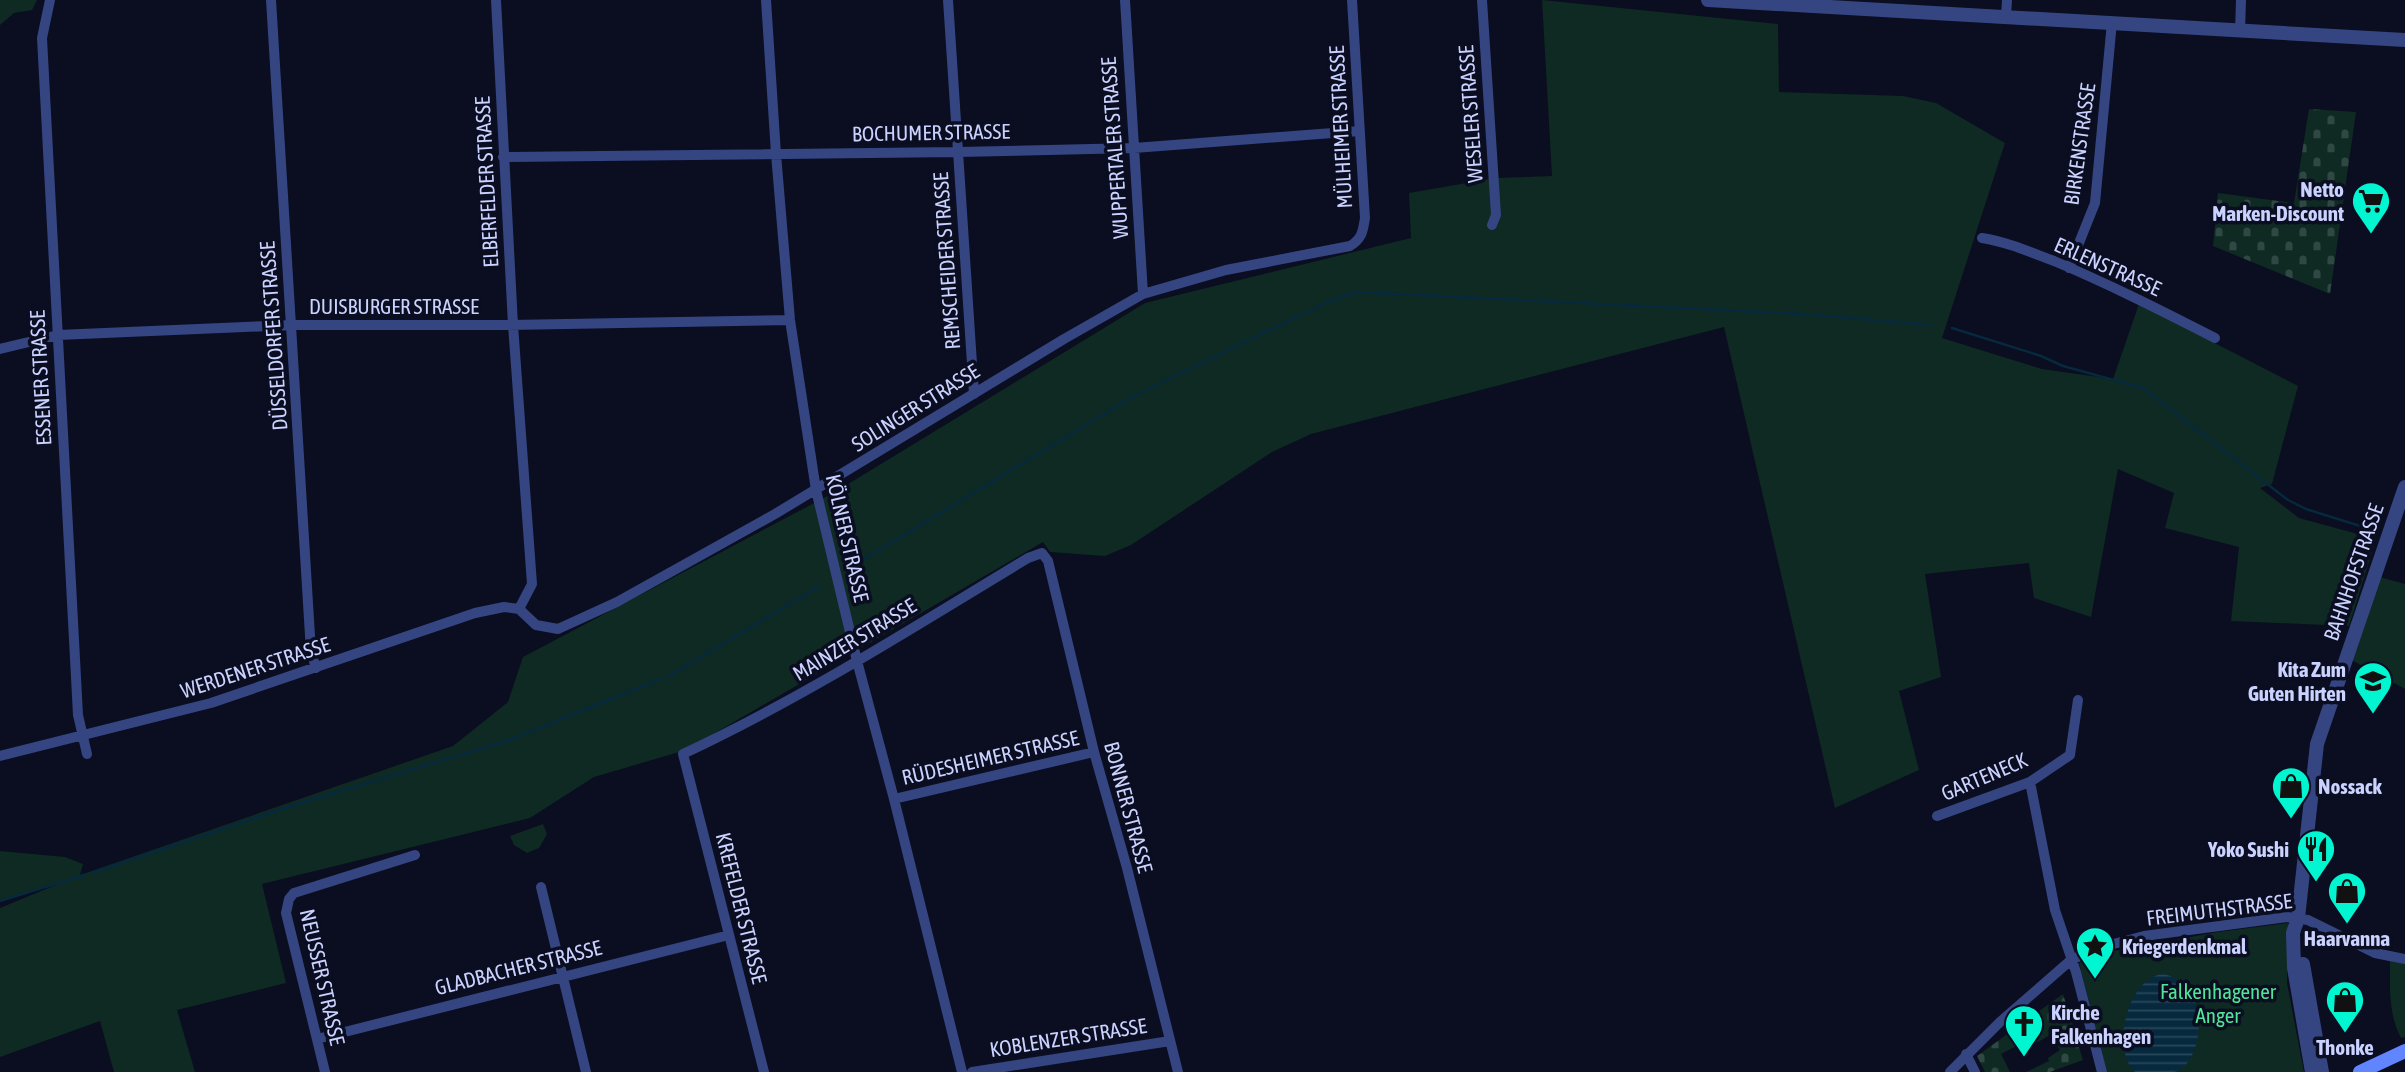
<svg xmlns="http://www.w3.org/2000/svg" width="2405" height="1072" font-family="'Asap Condensed',sans-serif">
<style>
.green{fill:#0e2a22}
.cemetery{fill:url(#cemetery-stones)}
.water{fill:url(#water-rules)}
.lines{fill:none;stroke-linecap:round;stroke-linejoin:round}
.stream{stroke:#06293e;stroke-width:2.5}
.minor{stroke:#344581;stroke-width:10}
.tertiary{stroke:#344581;stroke-width:14}
.secondary{stroke:#6185ff;stroke-width:14}
.labels{text-anchor:middle;dominant-baseline:central;stroke-width:7;stroke-linejoin:round;paint-order:stroke}
.street-label{font-size:21px;fill:#cad2ff;stroke:#0b0d20}
.poi-label{font-size:21px;font-weight:bold;fill:#cad2ff;stroke:#0b0d20;text-anchor:end}
.park-label{font-size:21px;fill:#51e59a;stroke:#0b0d20}
</style>
<defs>
<pattern id="cemetery-stones" width="16" height="16" patternUnits="userSpaceOnUse" patternTransform="scale(1.75)"><rect width="16" height="16" fill="#0e2a22"/><path d="M2 7V4a2 2 0 0 1 4 0v3zM10 15v-3a2 2 0 0 1 4 0v3z" fill="#304843"/></pattern>
<pattern id="water-rules" width="6" height="5" patternUnits="userSpaceOnUse" patternTransform="scale(1.75)"><rect width="6" height="5" fill="#06293e"/><path d="M0 2.5h6" fill="none" stroke="#29475b"/></pattern>
</defs>
<rect width="100%" height="100%" fill="#0b0d20"/>
<!-- green -->
<path class="green" d="M0 0H37L32 10 14 13 0 25Z
M1542 0 1778 24 1779 92 1903 96 1936 103 2005 143 1942 338 2042 369 2113 379 2139 304 2298 386 2272 484 2260 488 2299 518 2376 539 2349 626 2231 621 2239 547 2165 528 2174 493 2118 469 2091 617 2034 598 2029 563 1925 574 1941 677 1899 691 1919 770 1835 808 1724 327 1311 434 1272 452 1131 545 1105 556 1050 552 1043 542 686 750 594 777 530 818 262 884 286 983 177 1010 195 1072H114L100 1021 0 1057V908L58 884 0 901V851L65 857 83 864 80 875 453 746 508 702 523 657 835 492 1145 303 1411 238 1409 193 1495 178 1552 176Z
M2376 576 2405 584V689L2348 658Z
M543 824 547 834 539 848 527 853 514 845 510 836Z
M2288 923 2287 983 2304 1072H2107L2079 963 2091 955 2218 932Z
M2390 961 2405 964V1037L2401 1038C2388 1013 2390 988 2390 961Z"/>
<!-- cemetery -->
<path class="cemetery" d="M2309 109 2356 112 2330 294 2213 246 2218 193 2294 203Z
M2063 994 2074 1029 2054 1039 2050 1035 2038 1042 2034 1037 2001 1054 2010 1072H1985L1977 1056Z
M2075 1035 2083 1060 2050 1072H2026L2049 1061 2048 1058 2060 1050 2056 1044Z"/>
<!-- water -->
<path class="water" d="M2162 974C2214 982 2204 1065 2174 1072 2162 1072 2147 1072 2135 1072 2111 1051 2126 980 2162 974Z"/>
<g class="lines">
<!-- stream -->
<path class="stream" d="M1952 328 2041 356 2063 366 2143 388 2288 500 2306 509 2373 530
M851 567 1132 397 1327 302 1356 292 1803 314 1933 325
M669 676 820 586
M92 873 294 805 507 741 663 678
M0 901 84 875"/>
<!-- minor -->
<path class="minor" d="M50 0 42 38 78 715 87 754
M271 0 311 652 316 668
M496 0 513 325 532 584 519 609
M766 0 776 154 790 320 816 490 857 661 894 799 962 1072
M948 0 974 394
M1125 0 1143 294
M1482 0 1496 215 1492 225
M2006 16 2007 0
M2240 32 2241 0
M503 157 958 152 1134 148 1359 131
M1982 238C2007 242 2030 252 2054 261 2109 284 2162 311 2215 338
M2069 268 2095 203 2112 22
M0 349 58 335 292 325H509L790 320
M519 609 536 625 558 629 617 602 775 514 1064 339 1143 294 1226 270 1350 246C1362 239 1363 231 1365 218L1352 0
M0 756 211 703 475 613 504 607 519 609
M2030 782 2055 910 2076 972 2102 1072
M894 799 1094 752
M1937 816 2030 782 2070 755 2078 700
M541 887 586 1072
M317 1039 729 935
M1966 1054 1975 1072
M325 1072 286 913 289 899 294 893 415 855
M764 1072 683 754C803 698 915 626 1028 558L1042 553 1048 561 1094 752 1127 868 1178 1072
M972 1072 1170 1041
M1950 1072 2000 1022 2071 960 2098 948 2144 936 2287 917 2308 920 2375 953 2405 959"/>
<!-- tertiary -->
<path class="tertiary" d="M1708 0 2405 40
M2303 964 2322 1072
M2312 1072 2294 968 2293 933 2298 918 2317 744 2405 487"/>
<!-- secondary -->
<path class="secondary" d="M2360 1072 2405 1051"/>
</g>
<!-- icons -->
<defs>
<g id="supermarket-pin" transform="scale(2.0125)"><path d="M0 17L-7.5 6A9.5 9.5 0 1 1 7.5 6Z" fill="#00f5d0" stroke="#0b0d20"/><path d="M-6-5.5h2.5l.6 2H6L4.5 2H-2.5L-4.4-4H-6ZM-1.5 3.2a1.3 1.3 0 1 0 .1 0ZM3 3.2a1.3 1.3 0 1 0 .1 0Z" fill="#111"/></g>
<g id="school-pin" transform="scale(2.0125)"><path d="M0 17L-7.5 6A9.5 9.5 0 1 1 7.5 6Z" fill="#00f5d0" stroke="#0b0d20"/><path d="M0-5L7-2L0 1L-7-2ZM-4 1L0 2.5L4 1V4Q0 6-4 4Z" fill="#111"/></g>
<g id="shop-pin" transform="scale(2.0125)"><path d="M0 17L-7.5 6A9.5 9.5 0 1 1 7.5 6Z" fill="#00f5d0" stroke="#0b0d20"/><path d="M-5-2.5h2.3a2.7 3.5 0 0 1 5.4 0H5L5.5 6h-11ZM-1.5-2.5h3a1.5 2.3 0 0 0-3 0Z" fill="#111"/></g>
<g id="restaurant-pin" transform="scale(2.0125)"><path d="M0 17L-7.5 6A9.5 9.5 0 1 1 7.5 6Z" fill="#00f5d0" stroke="#0b0d20"/><path d="M-5-6h1v4h1v-4h1v4h1v-4h1v5L-1.5 .5V6h-2V.5L-5-1ZM5-6V6H3V1.5H1.5Q1.5-4 5-6Z" fill="#111"/></g>
<g id="sight-pin" transform="scale(2.0125)"><path d="M0 17L-7.5 6A9.5 9.5 0 1 1 7.5 6Z" fill="#00f5d0" stroke="#0b0d20"/><path d="M0-6L1.8-2.2L6-1.7L2.9 1.2L3.7 5.4L0 3.3L-3.7 5.4L-2.9 1.2L-6-1.7L-1.8-2.2Z" fill="#111"/></g>
<g id="church-pin" transform="scale(2.0125)"><path d="M0 17L-7.5 6A9.5 9.5 0 1 1 7.5 6Z" fill="#00f5d0" stroke="#0b0d20"/><path d="M-1.2-6h2.4v3.5h3.3v2.4h-3.3V6h-2.4V-.1h-3.3v-2.4h3.3Z" fill="#111"/></g>
</defs>
<g fill-rule="evenodd">
<use href="#supermarket-pin" x="2371" y="201"/>
<use href="#school-pin" x="2373" y="681"/>
<use href="#shop-pin" x="2291" y="786"/>
<use href="#restaurant-pin" x="2316" y="849"/>
<use href="#shop-pin" x="2347" y="891"/>
<use href="#sight-pin" x="2095" y="946"/>
<use href="#shop-pin" x="2345" y="1000"/>
<use href="#church-pin" x="2024" y="1024"/>
</g>
<g class="labels">
<!-- street labels -->
<g class="street-label">
<text transform="translate(1470 114) rotate(-94)">WESELER STRASSE</text>
<text transform="translate(1340 127) rotate(-93)">MÜLHEIMER STRASSE</text>
<text transform="translate(931 132) rotate(-1)">BOCHUMER STRASSE</text>
<text transform="translate(2079 144) rotate(-82)">BIRKENSTRASSE</text>
<text transform="translate(1114 148) rotate(-94)">WUPPERTALER STRASSE</text>
<text transform="translate(486 182) rotate(-93)">ELBERFELDER STRASSE</text>
<text transform="translate(946 261) rotate(-94)">REMSCHEIDER STRASSE</text>
<text transform="translate(2108 266) rotate(24)">ERLENSTRASSE</text>
<text x="394" y="306">DUISBURGER STRASSE</text>
<text transform="translate(273 336) rotate(-94)">DÜSSELDORFER STRASSE</text>
<text transform="translate(40 378) rotate(-93)">ESSENER STRASSE</text>
<text transform="translate(915 407) rotate(-32)">SOLINGER STRASSE</text>
<text transform="translate(848 538) rotate(77)">KÖLNER STRASSE</text>
<text transform="translate(2353 572) rotate(-71)">BAHNHOFSTRASSE</text>
<text transform="translate(854 639) rotate(-31)">MAINZER STRASSE</text>
<text transform="translate(255 667) rotate(-18)">WERDENER STRASSE</text>
<text transform="translate(990 757) rotate(-13)">RÜDESHEIMER STRASSE</text>
<text transform="translate(1984 776) rotate(-23)">GARTENECK</text>
<text transform="translate(1129 807) rotate(75)">BONNER STRASSE</text>
<text transform="translate(742 908) rotate(76)">KREFELDER STRASSE</text>
<text transform="translate(2219 909) rotate(-7)">FREIMUTHSTRASSE</text>
<text transform="translate(518 967) rotate(-14)">GLADBACHER STRASSE</text>
<text transform="translate(323 977) rotate(77)">NEUSSER STRASSE</text>
<text transform="translate(1068 1037) rotate(-9)">KOBLENZER STRASSE</text>
</g>
<!-- poi labels -->
<g class="poi-label">
<text x="2344" y="189">Netto<tspan x="2344" dy="24">Marken-Discount</tspan></text>
<text x="2346" y="669">Kita Zum<tspan x="2346" dy="24">Guten Hirten</tspan></text>
<text x="2318" y="786" text-anchor="start">Nossack</text>
<text x="2289" y="849">Yoko Sushi</text>
<text x="2347" y="938" text-anchor="middle">Haarvanna</text>
<text x="2122" y="946" text-anchor="start">Kriegerdenkmal</text>
<text x="2051" y="1012" text-anchor="start">Kirche<tspan x="2051" dy="24">Falkenhagen</tspan></text>
<text x="2345" y="1047" text-anchor="middle">Thonke</text>
</g>
<!-- park labels -->
<g class="park-label">
<text x="2218" y="991">Falkenhagener<tspan x="2218" dy="24">Anger</tspan></text>
</g>
</g>
</svg>
